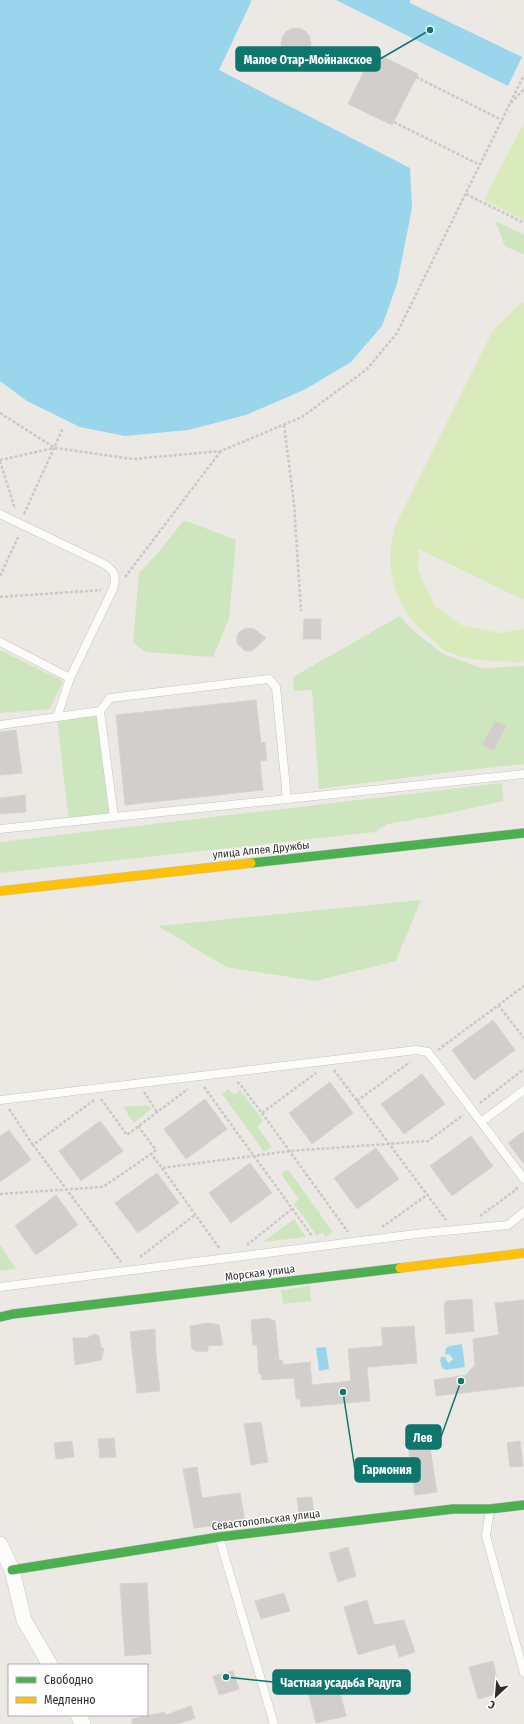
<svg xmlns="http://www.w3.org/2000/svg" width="524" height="1724" font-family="'Fira Sans Condensed',sans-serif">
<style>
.green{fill:#cee6be}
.pitch{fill:#d9eabb}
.water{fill:#99d6ec}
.building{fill:#d1cecb;stroke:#d7d4d0}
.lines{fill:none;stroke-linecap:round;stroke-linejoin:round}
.lane-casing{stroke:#c5c4c5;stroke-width:9}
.street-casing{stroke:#c5c4c5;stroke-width:16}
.fast-casing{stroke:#c5c4c5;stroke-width:10}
.slow-casing{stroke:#c5c4c5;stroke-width:10}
.path{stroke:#c9c9c8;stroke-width:2.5;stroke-dasharray:3 2;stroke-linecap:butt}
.lane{stroke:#fcfcfb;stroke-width:8}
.street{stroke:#fcfcfb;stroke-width:15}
.fast{stroke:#4caf50;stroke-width:9}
.slow{stroke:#ffc107;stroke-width:9}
.labels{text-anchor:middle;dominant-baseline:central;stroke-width:3;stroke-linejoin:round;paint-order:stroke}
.street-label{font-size:11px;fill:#2e2e2e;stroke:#fff}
.leader{fill:none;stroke:#0f766e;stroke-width:1.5}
.callout-dot{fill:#0f766e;stroke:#fff;stroke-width:1.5}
.callout{fill:#0f766e;stroke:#0f766e;stroke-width:1.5}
.callout-label{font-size:12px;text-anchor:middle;font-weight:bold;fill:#fff}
</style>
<rect width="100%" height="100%" fill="#ece8e4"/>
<!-- green -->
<path class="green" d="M495 221 524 235V255L505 246Z
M184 520 236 540 229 619 213 657 146 652 133 643 139 573 159 552Z
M400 616 411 629 443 654 481 668 524 666V764L458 771 319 789 312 690 294 691 293 677Z
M0 650 63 681 50 709 0 713Z
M100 711 114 817 69 822 57 717Z
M502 783 503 801 445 814 387 824 375 832 0 873V842Z
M421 900 396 961 315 981 226 967 158 926Z
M229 1089 234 1095 240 1090 263 1121 257 1126 272 1147 264 1152 222 1094Z
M147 1105 151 1109 134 1123 123 1107Z
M288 1169 333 1232 326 1237 322 1232 317 1236 294 1204 299 1199 281 1174Z
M294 1219 306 1237 263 1242Z
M0 1245 16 1269 0 1271Z
M310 1286 311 1301 283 1304 281 1290Z"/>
<!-- pitch -->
<path class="pitch" d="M524 123V220L484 200Z
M524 302V600L419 549 418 570 435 606 461 625 499 633 524 629V661L522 662C496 661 470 662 446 651 440 647 433 640 427 635 393 606 383 567 396 524L492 332 517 306Z"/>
<!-- water -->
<path class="water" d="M0 0H252L219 70 410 168 412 208 397 284 382 326 351 362 304 390 246 415 188 430 125 436 80 427 27 401 0 381Z
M336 0H410V3L522 57 508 86Z
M462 1344 465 1367 446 1370 442 1368 440 1360 441 1357H446V1360L449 1363 453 1359 450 1355 445 1354 446 1348 450 1346Z
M326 1347 329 1369 319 1371 316 1348Z"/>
<!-- building -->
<path class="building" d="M281 43a15 15 0 1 1 30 0a15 15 0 1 1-30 0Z
M373 52 418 74 392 125 348 104Z
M304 619H321V639H303Z
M246 628 254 629 266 638 252 651H245L237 643V636L239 632Z
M256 700 261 743 265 742 267 760 260 761 263 790 125 805 116 715Z
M495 721 506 726 493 751 482 745Z
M16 730 22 773 0 775V732Z
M25 795 26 812 0 814V798Z
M493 1020 515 1050 474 1080 452 1050Z
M422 1074 445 1104 404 1134 381 1104Z
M330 1082 353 1113 312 1144 289 1113Z
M205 1099 227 1129 186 1159 164 1129Z
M100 1121 123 1151 81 1181 59 1151Z
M9 1130 31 1160 0 1182V1136Z
M524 1131V1164L508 1143Z
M471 1136 493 1166 452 1196 430 1166Z
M376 1148 399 1179 357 1209 334 1178Z
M250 1163 272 1193 231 1223 209 1193Z
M157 1173 179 1203 138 1233 115 1203Z
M56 1195 78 1225 36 1255 15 1226Z
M472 1299 474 1331 446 1334 444 1305 446 1301Z
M524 1300V1386L436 1396 434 1380 466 1375 475 1365 473 1339 499 1335 495 1303Z
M267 1318 275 1321 279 1360H282L283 1365 310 1362 312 1385 351 1381 348 1349 383 1346 381 1328 414 1326 417 1363 367 1367 370 1401 301 1407 300 1399H296L294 1378 262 1380 261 1374H259L257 1345H253L251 1320Z
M208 1323 219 1325 223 1345 208 1346V1351L198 1352 192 1349 190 1326Z
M155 1329 156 1355 160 1391 137 1393 130 1332Z
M94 1334 99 1336 101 1347 104 1349 101 1360 75 1365 73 1338H87Z
M261 1422 268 1462 251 1465 244 1424Z
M114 1438 116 1457 100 1458 98 1439Z
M72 1441 74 1457 56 1459 54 1443Z
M520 1441 523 1466 510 1467 507 1443Z
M429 1442 437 1492 415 1495 408 1445Z
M197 1467 202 1498 240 1493 245 1522 194 1528 183 1469Z
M312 1497 314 1514 299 1515 297 1498Z
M348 1547 356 1576 338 1582 329 1553Z
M147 1583 151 1654 125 1656 120 1584Z
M284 1593 290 1611 261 1619 255 1601Z
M367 1600 374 1625 404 1620 415 1652 399 1657 395 1644 358 1655 344 1607Z
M493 1661 500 1693 478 1699 469 1667Z
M233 1671 239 1689 219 1695 213 1676Z
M336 1677 346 1716 316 1723 306 1684Z
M191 1706 195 1718 177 1724H132V1719L165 1712 166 1715Z"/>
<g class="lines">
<!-- lane casing -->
<g class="lane-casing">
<path id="lane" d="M0 514 104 564C115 571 117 577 113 589L70 678 57 717
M0 642 70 678
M0 725 100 711 110 698 269 679 276 687 287 799 114 817 100 711
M287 799 524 774
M0 829 114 817
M0 1100 416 1050 428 1052 524 1179
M481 1122 524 1090
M0 1287 424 1233 508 1225 524 1212
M490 1509 486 1536 524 1673
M219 1537 274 1724"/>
</g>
<!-- street casing -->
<g class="street-casing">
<path id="street" d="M0 1544 12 1570 24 1620 50 1665
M78 1715 83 1724"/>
</g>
<!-- fast casing -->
<g class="fast-casing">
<path id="fast" d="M251 863 524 833
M0 1317 13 1314 400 1268
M12 1570 219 1537 453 1509H490L524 1505"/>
</g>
<!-- slow casing -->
<g class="slow-casing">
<path id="slow" d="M0 891 251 863
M400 1268 524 1253"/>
</g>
<!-- path -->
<path class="path" d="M416 77 502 120
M511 103 524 89
M394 122 480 165
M466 194 524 223
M0 413 55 448 133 459 221 451 302 417 367 369 397 333 524 75
M284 425 294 504 301 611
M0 460 54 448
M0 461 15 509
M24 514 63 428
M0 576 19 535
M125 577 221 451
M0 597 101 590
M498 1005 524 1038
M438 1050 524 986
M334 1070 446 1220
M237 1083H239L262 1113 316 1073
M204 1087 312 1236
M144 1092 157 1112
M101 1099 127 1135 188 1089
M94 1100 33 1145 121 1262
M357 1101 410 1062
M480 1103 524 1069
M9 1109 33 1145
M262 1113 348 1232
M138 1126 156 1150 151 1154
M162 1168 220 1249
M0 1194 103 1187 151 1154 162 1168 290 1151 428 1141 463 1115
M480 1216 517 1189 515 1187
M382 1227 427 1195
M247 1245 292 1209
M140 1257 195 1215"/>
<!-- lane -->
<use href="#lane" class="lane"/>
<!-- street -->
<use href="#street" class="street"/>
<!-- fast -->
<use href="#fast" class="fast"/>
<!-- slow -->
<use href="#slow" class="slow"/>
</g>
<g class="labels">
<!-- street labels -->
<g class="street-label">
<text transform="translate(261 850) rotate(-6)">улица Аллея Дружбы</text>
<text transform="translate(260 1273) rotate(-7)">Морская улица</text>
<text transform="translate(266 1520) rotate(-7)">Севастопольская улица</text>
</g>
</g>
<!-- callouts -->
<path class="leader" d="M430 30L380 59M461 1381L441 1437M343 1392L355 1470M226 1677L273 1682"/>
<g class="callout-dot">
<circle cx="430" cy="30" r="4"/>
<circle cx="461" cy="1381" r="4"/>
<circle cx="343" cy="1392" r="4"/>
<circle cx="226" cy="1677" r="4"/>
</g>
<g class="callout">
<rect x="236" y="47" width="144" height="24" rx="4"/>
<rect x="406" y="1425" width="35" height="24" rx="4"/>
<rect x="355" y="1458" width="65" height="24" rx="4"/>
<rect x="273" y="1670" width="137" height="24" rx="4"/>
</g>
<g class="callout-label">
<text x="308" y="64">Малое Отар-Мойнакское</text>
<text x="423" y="1442">Лев</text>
<text x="387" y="1474">Гармония</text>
<text x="341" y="1687">Частная усадьба Радуга</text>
</g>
<!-- legend -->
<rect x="8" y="1664" width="140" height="52" fill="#ffffff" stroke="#ababab"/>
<rect x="16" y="1677" width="20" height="6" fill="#4caf50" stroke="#ababab"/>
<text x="44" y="1684" font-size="12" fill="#2e2e2e">Свободно</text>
<rect x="16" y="1697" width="20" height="6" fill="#ffc107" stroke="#ababab"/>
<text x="44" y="1704" font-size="12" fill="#2e2e2e">Медленно</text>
<!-- north arrow -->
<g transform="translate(496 1696) rotate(206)" stroke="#ffffff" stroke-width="3" paint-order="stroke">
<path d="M0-3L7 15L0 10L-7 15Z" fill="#2e2e2e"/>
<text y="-6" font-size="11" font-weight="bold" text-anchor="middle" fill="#2e2e2e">С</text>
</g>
</svg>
